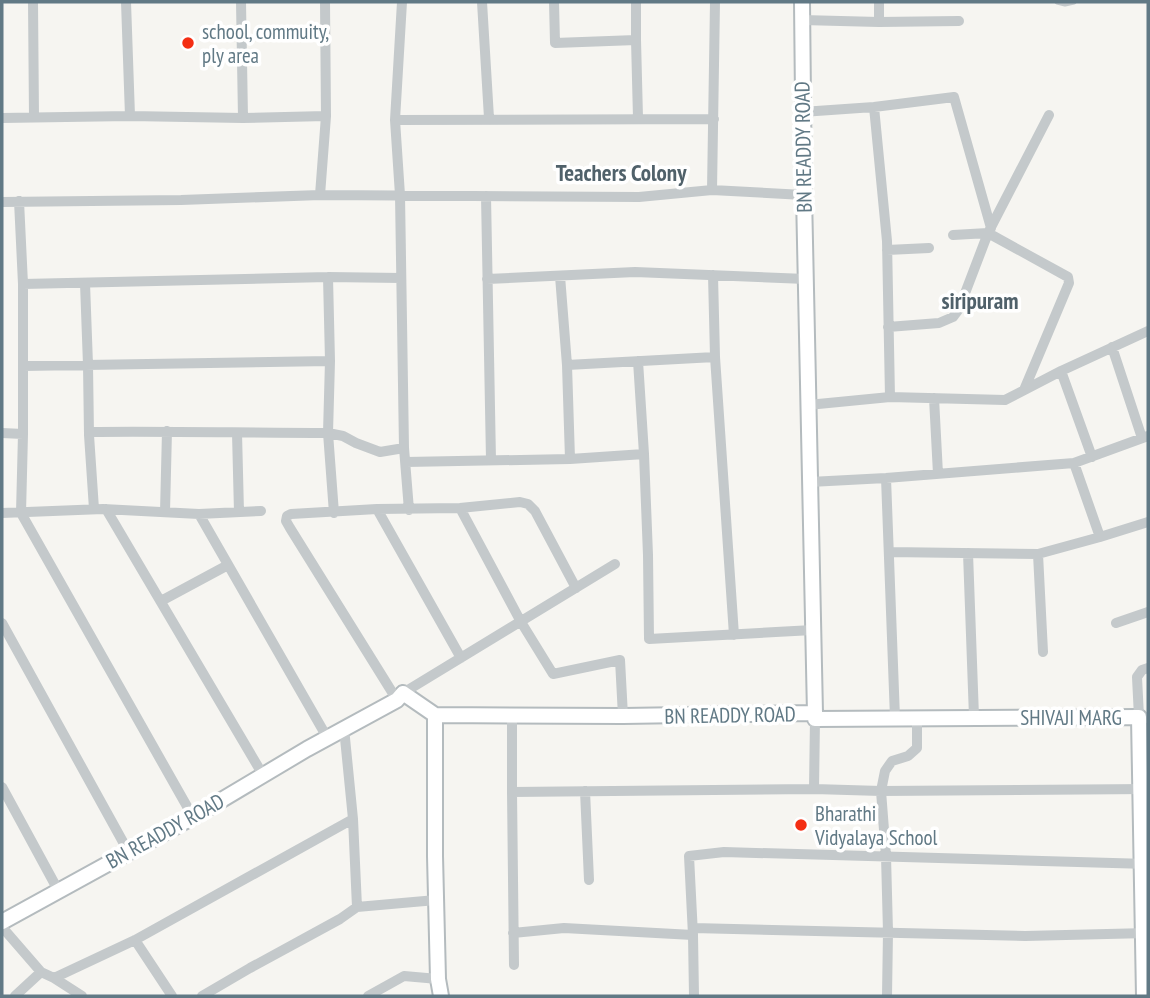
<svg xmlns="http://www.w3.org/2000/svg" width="1150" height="998" font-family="'PT Sans Narrow',sans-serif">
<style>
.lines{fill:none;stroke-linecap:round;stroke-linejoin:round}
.secondary-casing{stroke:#b4bbbe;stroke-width:18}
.lane{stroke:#c4c9cb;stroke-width:5}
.street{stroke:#c4c9cb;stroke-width:10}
.secondary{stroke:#fff;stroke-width:14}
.poi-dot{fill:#f42e13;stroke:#fff;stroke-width:2.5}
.labels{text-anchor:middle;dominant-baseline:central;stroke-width:7;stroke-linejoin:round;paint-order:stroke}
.poi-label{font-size:21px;fill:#617985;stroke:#fff;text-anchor:start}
.street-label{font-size:21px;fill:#617985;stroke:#fff}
.neighbourhood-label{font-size:23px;font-weight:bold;fill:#50616a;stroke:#fff}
</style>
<rect width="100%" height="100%" fill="#f6f5f1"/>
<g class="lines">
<!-- secondary casing -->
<g class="secondary-casing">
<path id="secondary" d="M802 2 804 195 815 713
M815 713V719L1139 717 1144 996
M435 715V856L438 979 441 996
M2 922 193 817 307 749 397 700 403 693 435 715 623 716 815 713"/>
</g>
<!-- lane -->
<path class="lane" d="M1057 2 1065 4 1074 2"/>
<!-- street -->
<path class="street" d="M33 2 34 117
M126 2 130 116 243 118 326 116
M241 2 243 118
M402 2 395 120 400 195 404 448 409 510
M482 2 489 118
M554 2 555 43 636 40
M636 2V40L638 118
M879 2V22
M802 20 879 22 959 21
M874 107 887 241 890 397
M802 112 874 107 954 97 991 228
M2 118 130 116
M395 120 714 119
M712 190 715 2
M320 195 326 116 325 2
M486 196 491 460
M19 201 23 284V434L21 513 193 817
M2 202 181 200 320 195 639 197 712 190 804 195
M953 235 988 233 1068 277 1069 283 1024 390
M887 250 929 248
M713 275 715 357 734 635
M328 277 330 361 328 433 334 513
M487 279 635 272 806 279
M85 283 88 365 89 435 94 509
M23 284 328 277 401 278
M888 327 939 323 953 317 959 309 988 233 1049 115
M1112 347 1142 438
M567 365 715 357
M23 366 330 361
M1061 371 1092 457
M934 398 938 474
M808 405 890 397 1005 400 1061 371 1148 331
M89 432C169 431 248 433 328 433L343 436 356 443 380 452 404 448
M2 433 23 434
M237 433 239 512
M644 454 648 555 649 639 813 630
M570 459 644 454 638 361
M406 462 570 459 567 365 560 276
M1074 463 1100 537
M886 478 895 718
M810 482 886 478 1074 463 1148 436
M460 508 521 622 553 674 620 660 623 716
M106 509 263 775
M377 509 461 658
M165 512 167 431
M2 513 103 509 199 514 261 511
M199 514 328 739
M889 552 1038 554 1100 537 1148 522
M968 553 974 717
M1038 554 1043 652
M161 601 228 565
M2 623 128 851
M1116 623 1148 612
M1148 668 1142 670 1137 677 1139 717 1148 718
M403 693 615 564
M397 700 290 528 286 521 287 516 291 514 377 509 460 508 520 502 528 504 535 511 576 588
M512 716V792L814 789 881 791 1148 789
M2 787 58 890
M814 789 815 719
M585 791 589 880
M512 792 514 965
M357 907 436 900
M2 927 41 972 54 978 82 996
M693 928 1025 936 1148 933
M513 933 564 928 693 935 694 996
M693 935 689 856 724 852 1148 864
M135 940 172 996
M54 978 135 940 353 819
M15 996 41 972
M202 996 250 968 340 919 357 907 353 819 344 728
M368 996 404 976 438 979
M887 996 888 932 886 856 881 791 885 771 892 761 908 756 917 748V718"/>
<!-- secondary -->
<use href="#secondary" class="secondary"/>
</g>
<!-- markers -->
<g class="poi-dot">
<circle cx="188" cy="43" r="7"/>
<circle cx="801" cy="825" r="7"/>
</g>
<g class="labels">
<!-- poi labels -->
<g class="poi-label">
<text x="202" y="31">school, commuity,<tspan x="202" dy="24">ply area</tspan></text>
<text x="815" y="813">Bharathi<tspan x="815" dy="24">Vidyalaya School</tspan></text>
</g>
<!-- street labels -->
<g class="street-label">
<text transform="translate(803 147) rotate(-91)">BN READDY ROAD</text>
<text transform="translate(730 715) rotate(-1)">BN READDY ROAD</text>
<text x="1071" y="717">SHIVAJI MARG</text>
<text transform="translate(165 831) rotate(-29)">BN READDY ROAD</text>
</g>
<!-- neighbourhood labels -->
<g class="neighbourhood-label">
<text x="621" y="172">Teachers Colony</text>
<text x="980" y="300">siripuram</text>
</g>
</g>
<!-- border -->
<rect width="1150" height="998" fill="none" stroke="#617985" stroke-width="7"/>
</svg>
